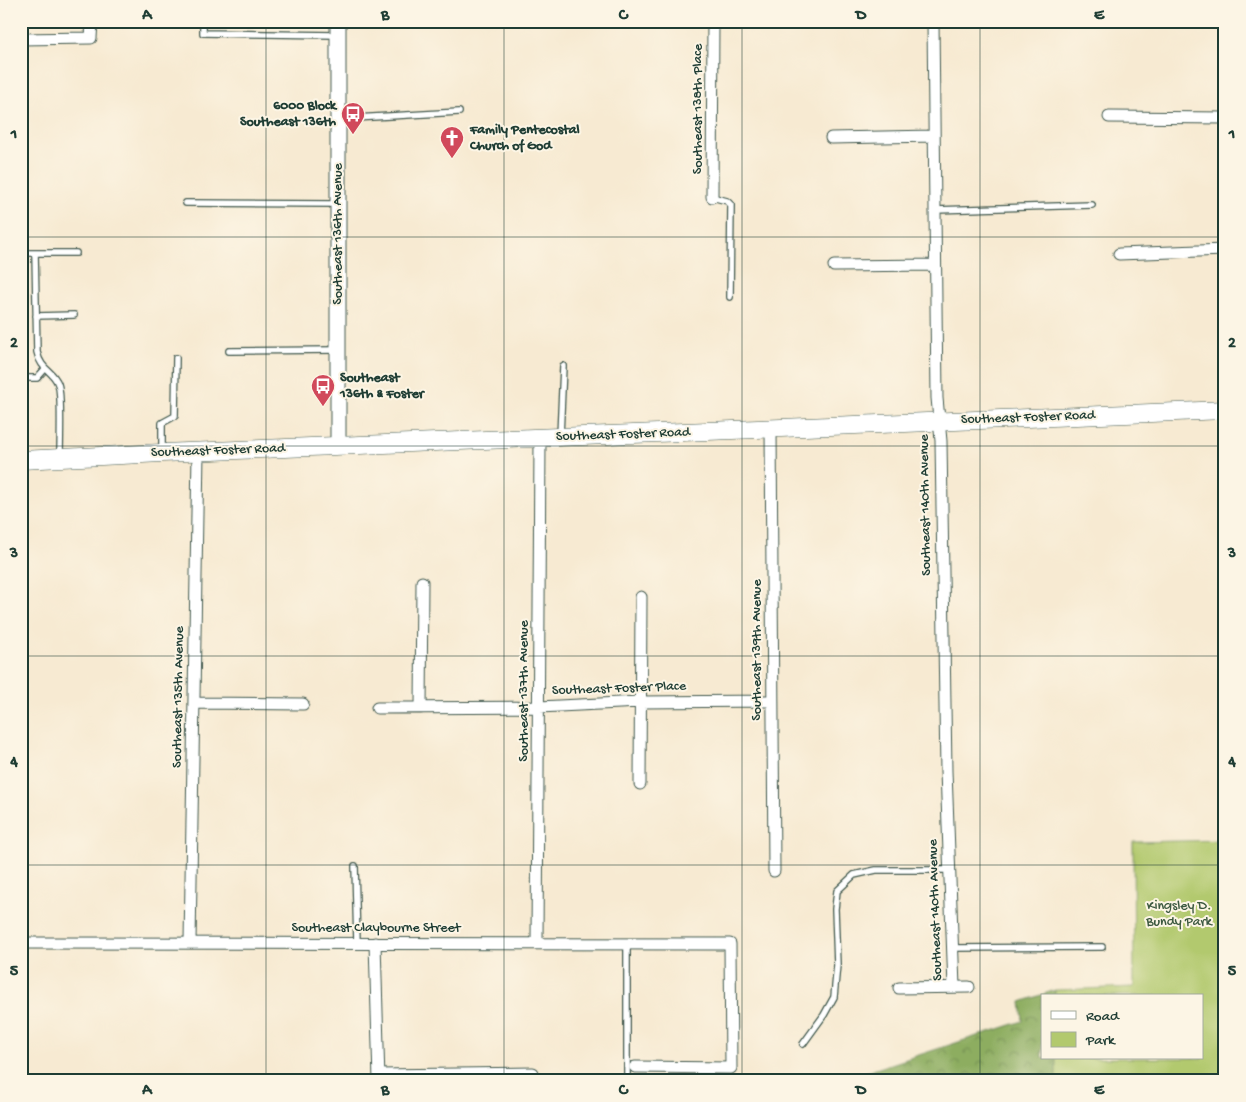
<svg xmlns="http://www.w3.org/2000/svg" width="1246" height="1102" font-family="'Gochi Hand',sans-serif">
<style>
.forest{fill:url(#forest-crowns);stroke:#56754a}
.park{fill:#b2c96e;stroke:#688351}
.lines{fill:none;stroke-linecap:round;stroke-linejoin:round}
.lane-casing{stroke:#3f574c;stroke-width:8}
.street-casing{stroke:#3f574c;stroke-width:13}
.secondary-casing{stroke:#3f574c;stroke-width:17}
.primary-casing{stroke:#3f574c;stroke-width:19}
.lane{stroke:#fff;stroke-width:5.5}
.street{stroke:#fff;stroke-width:11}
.secondary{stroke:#fff;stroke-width:15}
.primary{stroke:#fff;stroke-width:18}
.grid{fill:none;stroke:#1f3d34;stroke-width:1;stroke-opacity:0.55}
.labels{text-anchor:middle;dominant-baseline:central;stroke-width:4;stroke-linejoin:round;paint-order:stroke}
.poi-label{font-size:14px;font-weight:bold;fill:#1f3d34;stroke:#fcf5e5;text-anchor:start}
.street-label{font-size:14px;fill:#1f3d34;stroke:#fcf5e5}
.park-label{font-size:14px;fill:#3c5940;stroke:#fcf5e5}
.neatline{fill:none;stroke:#1f3d34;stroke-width:2}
.grid-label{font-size:16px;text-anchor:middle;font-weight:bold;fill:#1f3d34}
</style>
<defs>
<pattern id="forest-crowns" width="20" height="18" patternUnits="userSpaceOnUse" patternTransform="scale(1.25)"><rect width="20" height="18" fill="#8dad61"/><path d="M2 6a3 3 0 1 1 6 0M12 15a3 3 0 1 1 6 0" fill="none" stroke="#738e51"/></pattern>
</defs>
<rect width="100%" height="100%" fill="#fcf5e5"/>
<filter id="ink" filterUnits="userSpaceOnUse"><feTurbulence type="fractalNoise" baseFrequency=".02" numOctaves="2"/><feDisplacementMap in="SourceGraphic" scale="10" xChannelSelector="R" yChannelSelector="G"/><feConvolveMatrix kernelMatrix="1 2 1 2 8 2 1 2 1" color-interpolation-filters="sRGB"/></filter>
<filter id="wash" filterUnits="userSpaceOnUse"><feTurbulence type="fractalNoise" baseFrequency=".0096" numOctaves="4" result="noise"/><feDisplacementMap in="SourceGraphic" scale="20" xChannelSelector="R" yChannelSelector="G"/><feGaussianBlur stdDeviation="1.12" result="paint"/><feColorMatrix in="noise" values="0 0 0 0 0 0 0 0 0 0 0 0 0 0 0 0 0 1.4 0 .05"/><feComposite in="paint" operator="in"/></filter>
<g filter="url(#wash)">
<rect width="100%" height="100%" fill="#f7ead2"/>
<!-- forest -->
<path class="forest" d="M1055 990V996H1042V1058H1056V1081H839L1023 1021 1021 1002Z"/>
<!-- park -->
<path class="park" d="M1225 840V1081H1056V1058H1202V996H1055V990L1134 987 1133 842Z"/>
</g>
<g filter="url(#ink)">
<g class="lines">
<!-- lane casing -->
<g class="lane-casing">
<path id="lane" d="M203 21V33L336 35
M338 119 459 112
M712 197 727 201 731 205 730 297
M186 203 337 204
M935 210 1092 205
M21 253H76
M35 253 37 352C41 371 53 370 58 384 62 394 60 441 60 455
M36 316 74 315
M229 351 338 350
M21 378H37L45 369
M560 436 563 366
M162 451V423L175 416 176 358
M355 866 357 943
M627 943V1081
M952 948 1102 947
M803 1044 824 1015 834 997 837 965 835 909 837 891 854 875 876 870H949"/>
</g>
<!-- street casing -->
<g class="street-casing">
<path id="street" d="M933 21 937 398 941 441 946 771 954 987
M21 39 91 38 92 21
M1109 117 1225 118
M831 138 934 136
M712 197 713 21
M1119 254 1225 250
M834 266 935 265
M771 429 774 871
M194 703 303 704
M377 708 539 707 640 702 772 701
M421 708 422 582
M640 784 641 597
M190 942 198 452
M21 943 730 944 731 1068 635 1067
M375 943 379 1081
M537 943 540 439
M899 988 969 987
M379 1075 533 1073"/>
</g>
<!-- secondary casing -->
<g class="secondary-casing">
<path id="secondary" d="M338 446V21"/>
</g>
<!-- primary casing -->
<g class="primary-casing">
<path id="primary" d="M21 460 162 453 1225 410"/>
</g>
<!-- lane -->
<use href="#lane" class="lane"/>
<!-- street -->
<use href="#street" class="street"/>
<!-- secondary -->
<use href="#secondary" class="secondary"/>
<!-- primary -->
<use href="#primary" class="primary"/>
</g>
</g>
<!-- grid -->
<path class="grid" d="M266 21V1081M504 21V1081M742 21V1081M980 21V1081M21 237H1225M21 446H1225M21 656H1225M21 865H1225"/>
<!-- icons -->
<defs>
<g id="bus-pin" transform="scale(1.25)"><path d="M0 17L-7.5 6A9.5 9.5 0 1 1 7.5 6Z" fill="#d1495b" stroke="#fcf5e5"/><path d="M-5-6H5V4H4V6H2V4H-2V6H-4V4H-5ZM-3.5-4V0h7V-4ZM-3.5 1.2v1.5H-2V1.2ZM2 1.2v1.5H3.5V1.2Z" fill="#fff"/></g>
<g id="church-pin" transform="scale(1.25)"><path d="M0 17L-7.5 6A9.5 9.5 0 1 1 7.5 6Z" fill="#d1495b" stroke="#fcf5e5"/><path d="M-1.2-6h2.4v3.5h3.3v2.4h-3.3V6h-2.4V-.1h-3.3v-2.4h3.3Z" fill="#fff"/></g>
</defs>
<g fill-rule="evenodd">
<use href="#bus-pin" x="353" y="114"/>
<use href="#church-pin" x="452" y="138"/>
<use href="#bus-pin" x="323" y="386"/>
</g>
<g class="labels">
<!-- poi labels -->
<g class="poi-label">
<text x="336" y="106" text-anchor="end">6000 Block<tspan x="336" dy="16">Southeast 136th</tspan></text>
<text x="470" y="130">Family Pentecostal<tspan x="470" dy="16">Church of God</tspan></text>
<text x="340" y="378">Southeast<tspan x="340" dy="16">136th &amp; Foster</tspan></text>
</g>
<!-- street labels -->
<g class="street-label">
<text transform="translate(698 109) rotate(-90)">Southeast 138th Place</text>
<text transform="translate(338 234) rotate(-90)">Southeast 136th Avenue</text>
<text transform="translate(1028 418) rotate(-2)">Southeast Foster Road</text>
<text transform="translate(623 435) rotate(-2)">Southeast Foster Road</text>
<text transform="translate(218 451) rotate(-2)">Southeast Foster Road</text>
<text transform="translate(926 505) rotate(-91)">Southeast 140th Avenue</text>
<text transform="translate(757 650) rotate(-90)">Southeast 139th Avenue</text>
<text transform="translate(619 689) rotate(-2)">Southeast Foster Place</text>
<text transform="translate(524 691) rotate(-90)">Southeast 137th Avenue</text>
<text transform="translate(179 697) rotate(-89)">Southeast 135th Avenue</text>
<text transform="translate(936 910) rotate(-92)">Southeast 140th Avenue</text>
<text x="376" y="928">Southeast Claybourne Street</text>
</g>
<!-- park labels -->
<g class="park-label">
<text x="1179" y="906">Kingsley D.<tspan x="1179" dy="16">Bundy Park</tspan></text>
</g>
</g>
<!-- margin -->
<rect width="1246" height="1102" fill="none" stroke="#fcf5e5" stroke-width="55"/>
<!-- legend -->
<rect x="1041" y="994" width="162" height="65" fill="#fcf5e5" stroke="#a4ab9e"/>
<rect x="1051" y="1011" width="25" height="8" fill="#ffffff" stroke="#a4ab9e"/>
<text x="1086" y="1020" font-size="15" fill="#1f3d34">Road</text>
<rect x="1051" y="1032" width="25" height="15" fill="#b2c96e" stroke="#a4ab9e"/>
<text x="1086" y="1044" font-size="15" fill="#1f3d34">Park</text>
<rect x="28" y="28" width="1190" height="1046" class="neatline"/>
<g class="grid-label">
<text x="147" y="19">A</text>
<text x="385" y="19">B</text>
<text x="623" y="19">C</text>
<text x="861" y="19">D</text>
<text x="1099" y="19">E</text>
<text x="14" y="138">1</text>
<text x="1232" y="138">1</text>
<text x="14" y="347">2</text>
<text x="1232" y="347">2</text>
<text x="14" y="557">3</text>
<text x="1232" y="557">3</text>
<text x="14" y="766">4</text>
<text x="1232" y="766">4</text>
<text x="14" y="975">5</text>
<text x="1232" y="975">5</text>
<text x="147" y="1094">A</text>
<text x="385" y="1094">B</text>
<text x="623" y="1094">C</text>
<text x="861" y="1094">D</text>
<text x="1099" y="1094">E</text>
</g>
</svg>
